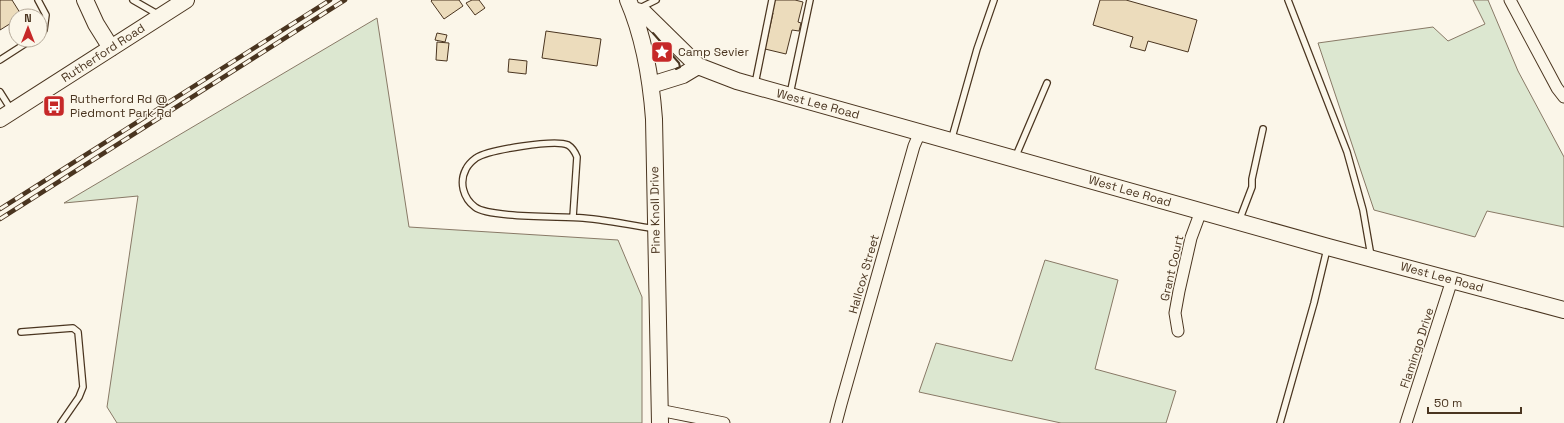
<svg xmlns="http://www.w3.org/2000/svg" width="1564" height="423" font-family="'Space Grotesk',sans-serif">
<style>
.green{fill:#dce7d0;stroke:#887966}
.building{fill:#ecdcbc;stroke:#4a3520}
.lines{fill:none;stroke-linecap:round;stroke-linejoin:round}
.lane-casing{stroke:#4a3520;stroke-width:8}
.street-casing{stroke:#4a3520;stroke-width:13}
.secondary-casing{stroke:#4a3520;stroke-width:18}
.lane{stroke:#fbf6e9;stroke-width:5.5}
.street{stroke:#fbf6e9;stroke-width:11}
.secondary{stroke:#fbf6e9;stroke-width:16}
.rail-casing{stroke:#4a3520;stroke-width:4.5}
.rail{stroke:#fbf6e9;stroke-width:3;stroke-dasharray:9;stroke-linecap:butt}
.wall{stroke:#4a3520;stroke-width:2}
.labels{text-anchor:middle;dominant-baseline:central;stroke-width:3;stroke-linejoin:round;paint-order:stroke}
.poi-label{font-size:12px;fill:#4a3520;stroke:#fbf6e9;text-anchor:start}
.street-label{font-size:12px;fill:#4a3520;stroke:#fbf6e9}
</style>
<rect width="100%" height="100%" fill="#fbf6e9"/>
<!-- green -->
<path class="green" d="M1473 0H1488L1518 71 1564 157V227L1487 211 1475 237 1374 210 1318 43 1433 27 1448 41 1485 24Z
M377 18 409 227 618 240 642 297V423H117L107 407 138 196 64 203Z
M1045 260 1118 280 1095 369 1176 391 1166 423H1061L919 392 936 343 1012 361Z"/>
<!-- building -->
<path class="building" d="M0 0H12L22 16H16V20L0 30Z
M432 0H459L463 6 444 19 431 1Z
M472 0H479L485 8 475 15 466 3Z
M773 0H795L803 2 798 22 801 23 799 31 792 30 786 54 765 49 773 13 770 12Z
M1100 0H1126L1197 20 1188 52 1148 41 1145 51 1130 47 1133 37 1093 25Z
M546 31 601 39 597 66 542 58Z
M437 33 447 35 445 42 435 40Z
M437 42 449 43 447 61 436 60Z
M509 59 527 61 526 74 508 72Z"/>
<g class="lines">
<!-- lane casing -->
<g class="lane-casing">
<path id="lane" d="M38 0 46 15 44 30 40 33
M133 0 159 15
M1288 0 1347 152 1363 210 1371 256
M640 8 656 0
M0 60 31 40
M755 84 772 0
M0 92 12 111
M790 94 810 0
M951 141 977 49 994 0
M1015 158 1047 83
M573 217 577 157C575 152 573 148 568 145 555 139 488 150 476 158 472 161 468 165 466 169 459 182 463 198 475 207 489 218 561 216 583 218 607 220 631 225 655 229
M1239 221 1252 187V179L1263 129
M21 332 73 328 78 332 83 387 79 397 61 423
M1280 423 1314 303 1327 249"/>
</g>
<!-- street casing -->
<g class="street-casing">
<path id="street" d="M1510 0 1557 88 1564 97
M1178 331 1175 313 1179 291 1191 238 1201 211
M659 410 724 423
M836 423 841 404 914 146 920 132
M1406 423 1452 280"/>
</g>
<!-- secondary casing -->
<g class="secondary-casing">
<path id="secondary" d="M85 0 96 24 111 48
M628 0C644 37 651 79 654 119L660 423
M633 10 644 13 698 66 737 81 1328 247 1564 310
M651 85 683 75 698 66
M0 119 186 0"/>
</g>
<!-- lane -->
<use href="#lane" class="lane"/>
<!-- street -->
<use href="#street" class="street"/>
<!-- secondary -->
<use href="#secondary" class="secondary"/>
<!-- rail casing -->
<g class="rail-casing">
<path id="rail" d="M0 209 330 0
M0 219 345 0"/>
</g>
<!-- rail -->
<use href="#rail" class="rail"/>
<!-- wall -->
<path class="wall" d="M653 33 679 63 680 67 676 69"/>
</g>
<!-- icons -->
<defs>
<g id="sight-square" transform="scale(1.15)"><rect x="-9" y="-9" width="18" height="18" rx="4" fill="#c62828" stroke="#fbf6e9"/><path d="M0-6L1.8-2.2L6-1.7L2.9 1.2L3.7 5.4L0 3.3L-3.7 5.4L-2.9 1.2L-6-1.7L-1.8-2.2Z" fill="#fff"/></g>
<g id="bus-square" transform="scale(1.15)"><rect x="-9" y="-9" width="18" height="18" rx="4" fill="#c62828" stroke="#fbf6e9"/><path d="M-5-6H5V4H4V6H2V4H-2V6H-4V4H-5ZM-3.5-4V0h7V-4ZM-3.5 1.2v1.5H-2V1.2ZM2 1.2v1.5H3.5V1.2Z" fill="#fff"/></g>
</defs>
<g fill-rule="evenodd">
<use href="#sight-square" x="662" y="52"/>
<use href="#bus-square" x="54" y="106"/>
</g>
<g class="labels">
<!-- poi labels -->
<g class="poi-label">
<text x="678" y="52">Camp Sevier</text>
<text x="70" y="99">Rutherford Rd @<tspan x="70" dy="14">Piedmont Park Rd</tspan></text>
</g>
<!-- street labels -->
<g class="street-label">
<text transform="translate(103 53) rotate(-33)">Rutherford Road</text>
<text transform="translate(818 104) rotate(15)">West Lee Road</text>
<text transform="translate(1130 191) rotate(16)">West Lee Road</text>
<text transform="translate(655 210) rotate(-91)">Pine Knoll Drive</text>
<text transform="translate(1172 268) rotate(-77)">Grant Court</text>
<text transform="translate(864 274) rotate(-74)">Hallcox Street</text>
<text transform="translate(1442 277) rotate(15)">West Lee Road</text>
<text transform="translate(1417 348) rotate(-72)">Flamingo Drive</text>
</g>
</g>
<!-- north arrow -->
<g transform="translate(28 28)"><circle r="19" fill="#fbf6e9" stroke="#b4a999"/>
<path d="M0-3L7 15L0 10L-7 15Z" fill="#c62828"/>
<text y="-6" font-size="11" font-weight="bold" text-anchor="middle" fill="#4a3520">N</text>
</g>
<!-- scale -->
<path d="M1428 407v6h93v-6" fill="none" stroke="#4a3520" stroke-width="2"/>
<text x="1434" y="407" font-size="12" fill="#4a3520" stroke="#fbf6e9" stroke-width="3" paint-order="stroke">50 m</text>
</svg>
